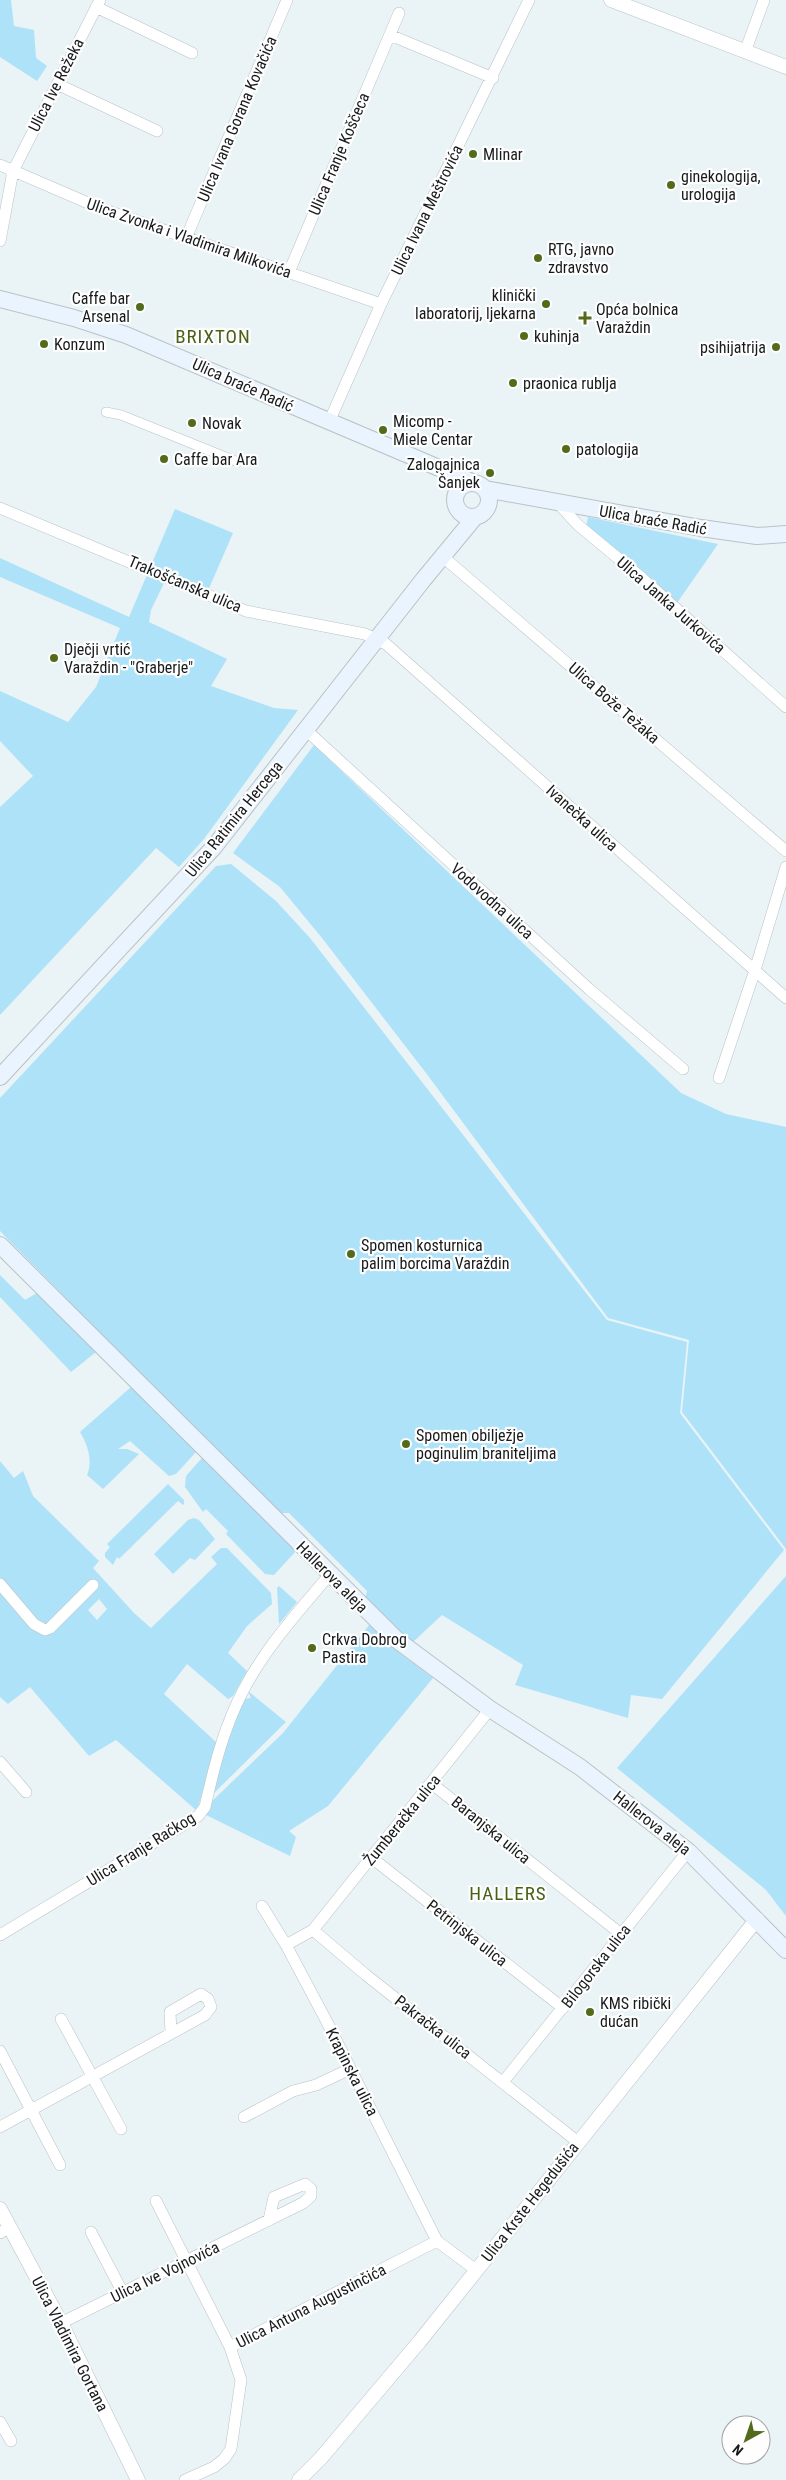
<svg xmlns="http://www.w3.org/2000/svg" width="786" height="2480" font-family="'Roboto Condensed',sans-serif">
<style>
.green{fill:#aee2f9;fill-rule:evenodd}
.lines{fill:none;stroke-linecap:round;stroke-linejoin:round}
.pedestrian-casing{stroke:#bac2c6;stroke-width:10}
.minor-casing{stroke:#bac2c6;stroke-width:12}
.tertiary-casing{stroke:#bac2c6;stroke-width:15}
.secondary-casing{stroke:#bac2c6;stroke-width:18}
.pedestrian{stroke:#fff;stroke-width:9}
.minor{stroke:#fff;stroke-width:11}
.tertiary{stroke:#fff;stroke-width:14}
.secondary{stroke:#e9f4ff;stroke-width:16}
.poi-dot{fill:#536a1a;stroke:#fefefe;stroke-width:2}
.labels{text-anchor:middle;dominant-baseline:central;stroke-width:4.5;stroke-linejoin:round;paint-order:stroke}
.street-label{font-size:16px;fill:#171a1b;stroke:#fefefe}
.poi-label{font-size:16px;fill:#171a1b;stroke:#fefefe;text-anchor:start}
.quarter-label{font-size:19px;letter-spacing:1px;fill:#4a6017;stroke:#fefefe}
</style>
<rect width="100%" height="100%" fill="#eaf3f6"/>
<!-- green -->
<path class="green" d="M0 0H11L14 26 34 30 36 58 47 66 37 81 0 57Z
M175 509 233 533 207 593 167 577 151 610 149 622 227 659 211 686 274 708 298 710 204 839 179 867 156 848 0 1015V807L33 776 0 741V691L68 722 96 687 120 628 0 577V558L129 617Z
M588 517 718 544 677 603 586 527Z
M314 745 681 1093 726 1114 786 1127V1549L682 1412 689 1340 608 1318 426 1073 322 938 280 887 233 853Z
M231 864 276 901 310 938 607 1320 687 1342 680 1413 784 1550 662 1699 631 1695 628 1718 515 1685 523 1665 442 1615 412 1643 365 1598 367 1591 289 1513H280L206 1441 0 1231V1098L216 866Z
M0 1275 25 1300 37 1293 96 1352 71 1372 0 1297Z
M131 1387 196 1452 176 1474 169 1476 130 1441 118 1449H127L139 1454 103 1489 87 1475C93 1461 88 1445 80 1432Z
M202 1458 296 1551 274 1575 265 1574 226 1534 228 1531 206 1509 203 1512 185 1487 186 1476Z
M0 1461 14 1478 23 1471 33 1496 99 1561 93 1568 134 1613 151 1628 217 1564 211 1557 221 1548H227L271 1593 272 1604 247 1626 228 1653 247 1671 233 1696 228 1699 187 1664 164 1694 217 1743 197 1811 116 1740 89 1756 30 1687 8 1704 0 1697ZM99 1599 107 1609 97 1620 88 1610Z
M168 1484 184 1500V1504L183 1505 178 1501 119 1559 117 1557 113 1565 105 1557V1553L110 1547 107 1544Z
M194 1518 199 1520 215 1539 195 1560 190 1558 173 1574 154 1554 188 1520Z
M786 1576V1916L766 1890 617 1768Z
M279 1586 297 1602 279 1624 277 1588Z
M370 1624 402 1655 433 1678 328 1806 289 1831 296 1837 290 1856 204 1814 209 1804 283 1733Z
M248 1691 286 1722 211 1796 225 1749 244 1699 251 1698Z"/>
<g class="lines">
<!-- pedestrian casing -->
<g class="pedestrian-casing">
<path id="pedestrian" d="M106 412 121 415 238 462"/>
</g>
<!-- minor casing -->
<g class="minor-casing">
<path id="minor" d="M96 7 192 53
M390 35 493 78
M745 52 764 0
M57 84 157 131
M0 165 102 209 381 304
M186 238 287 0
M0 241 13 171 100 0
M289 272 399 13
M329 422 381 304 529 0
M557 502 578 525 642 578 786 707
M0 508 246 611 365 634 386 644 786 998
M442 556 786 851
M306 730 589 989 683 1069
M719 1078 755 970 786 867
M0 1584 34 1624 45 1630 50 1628 93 1585
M0 1762 26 1792
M431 1783 621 1934
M372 1858 563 2008
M262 1906 286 1945 328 2024 437 2241
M313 1930 490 1709
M0 1935 198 1816 205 1807C214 1767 224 1727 243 1691 265 1648 299 1611 330 1574
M286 1945 313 1930 366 1975 578 2142
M61 2019 121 2129
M0 2051 60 2165
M503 2082 688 1851
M244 2117 293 2091 316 2085 350 2069
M0 2127 205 2015 211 2007 208 1999 201 1994 170 2012 171 2033
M156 2201 230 2347 241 2380 231 2449 224 2459 214 2467 185 2480
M91 2232 123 2293
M0 2233 10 2227
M61 2323 303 2203 311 2196V2189L305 2184 274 2197 269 2220
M230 2347 437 2241 476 2270
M0 2422 11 2441"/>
</g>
<!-- tertiary casing -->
<g class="tertiary-casing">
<path id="tertiary" d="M611 0 786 67
M0 2209 61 2323 138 2480
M299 2480 321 2458 420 2341 757 1919"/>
</g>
<!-- secondary casing -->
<g class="secondary-casing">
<path id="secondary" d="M0 299 74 318 126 335 472 482
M455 500a17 17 0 1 1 34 0a17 17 0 1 1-34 0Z
M485 489 701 528 757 536 786 534
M0 1077 214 847 423 580 475 517
M0 1245 397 1640 490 1709 580 1767 688 1851 786 1950"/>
</g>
<!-- pedestrian -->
<use href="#pedestrian" class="pedestrian"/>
<!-- minor -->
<use href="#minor" class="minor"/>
<!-- tertiary -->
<use href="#tertiary" class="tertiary"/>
<!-- secondary -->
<use href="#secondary" class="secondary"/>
</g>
<!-- markers -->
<g class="poi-dot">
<circle cx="473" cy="154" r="5"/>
<circle cx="671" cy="185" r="5"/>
<circle cx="538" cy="258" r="5"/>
<circle cx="546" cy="304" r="5"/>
<circle cx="140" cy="307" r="5"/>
<path d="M582.5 310.5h5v5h5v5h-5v5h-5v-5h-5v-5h5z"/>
<circle cx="524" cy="336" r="5"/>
<circle cx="44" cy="344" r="5"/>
<circle cx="776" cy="347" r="5"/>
<circle cx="513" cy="383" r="5"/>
<circle cx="192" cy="423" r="5"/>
<circle cx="383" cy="430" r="5"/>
<circle cx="566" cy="449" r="5"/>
<circle cx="164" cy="459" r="5"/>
<circle cx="490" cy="473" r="5"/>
<circle cx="54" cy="658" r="5"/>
<circle cx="351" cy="1254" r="5"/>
<circle cx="406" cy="1444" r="5"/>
<circle cx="312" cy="1648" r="5"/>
<circle cx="590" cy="2012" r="5"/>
</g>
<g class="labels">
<!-- street labels -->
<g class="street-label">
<text transform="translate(56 85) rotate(-63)">Ulica Ive Režeka</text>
<text transform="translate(237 119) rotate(-67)">Ulica Ivana Gorana Kovačića</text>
<text transform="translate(339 154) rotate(-67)">Ulica Franje Koščeca</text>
<text transform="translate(427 210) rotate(-64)">Ulica Ivana Meštrovića</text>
<text transform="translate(189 238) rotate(19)">Ulica Zvonka i Vladimira Milkovića</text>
<text transform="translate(243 385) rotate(24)">Ulica braće Radić</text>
<text transform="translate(653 520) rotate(10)">Ulica braće Radić</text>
<text transform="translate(185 584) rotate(23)">Trakošćanska ulica</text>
<text transform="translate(671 605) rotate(41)">Ulica Janka Jurkovića</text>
<text transform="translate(614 703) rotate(41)">Ulica Bože Težaka</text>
<text transform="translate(582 818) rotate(42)">Ivanečka ulica</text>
<text transform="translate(234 819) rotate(-51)">Ulica Ratimira Hercega</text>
<text transform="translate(492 901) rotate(42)">Vodovodna ulica</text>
<text transform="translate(332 1577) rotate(45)">Hallerova aleja</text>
<text transform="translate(402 1820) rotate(-51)">Žumberačka ulica</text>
<text transform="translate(652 1823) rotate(38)">Hallerova aleja</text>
<text transform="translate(491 1830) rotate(39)">Baranjska ulica</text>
<text transform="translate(141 1849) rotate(-32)">Ulica Franje Račkog</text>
<text transform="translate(467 1933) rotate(38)">Petrinjska ulica</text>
<text transform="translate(596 1966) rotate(-52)">Bilogorska ulica</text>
<text transform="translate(433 2027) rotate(38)">Pakračka ulica</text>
<text transform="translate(352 2072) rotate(63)">Krapinska ulica</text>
<text transform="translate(530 2202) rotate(-52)">Ulica Krste Hegedušića</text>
<text transform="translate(165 2272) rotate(-26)">Ulica Ive Vojnovića</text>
<text transform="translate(311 2306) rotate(-27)">Ulica Antuna Augustinčića</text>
<text transform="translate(70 2344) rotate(63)">Ulica Vladimira Gortana</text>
</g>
<!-- poi labels -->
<g class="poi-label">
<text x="483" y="154">Mlinar</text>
<text x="681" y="176">ginekologija,<tspan x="681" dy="18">urologija</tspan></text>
<text x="548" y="249">RTG, javno<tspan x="548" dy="18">zdravstvo</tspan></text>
<text x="536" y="295" text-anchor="end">klinički<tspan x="536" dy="18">laboratorij, ljekarna</tspan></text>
<text x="130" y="298" text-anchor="end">Caffe bar<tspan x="130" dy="18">Arsenal</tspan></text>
<text x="596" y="309">Opća bolnica<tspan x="596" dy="18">Varaždin</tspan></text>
<text x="534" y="336">kuhinja</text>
<text x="54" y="344">Konzum</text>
<text x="766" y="347" text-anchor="end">psihijatrija</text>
<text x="523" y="383">praonica rublja</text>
<text x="393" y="421">Micomp -<tspan x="393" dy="18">Miele Centar</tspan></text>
<text x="202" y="423">Novak</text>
<text x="576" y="449">patologija</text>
<text x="174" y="459">Caffe bar Ara</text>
<text x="480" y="464" text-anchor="end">Zalogajnica<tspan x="480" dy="18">Šanjek</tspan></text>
<text x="64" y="649">Dječji vrtić<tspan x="64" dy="18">Varaždin - "Graberje"</tspan></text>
<text x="361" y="1245">Spomen kosturnica<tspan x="361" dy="18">palim borcima Varaždin</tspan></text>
<text x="416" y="1435">Spomen obilježje<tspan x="416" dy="18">poginulim braniteljima</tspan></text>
<text x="322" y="1639">Crkva Dobrog<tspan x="322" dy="18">Pastira</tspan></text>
<text x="600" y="2003">KMS ribički<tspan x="600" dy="18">dućan</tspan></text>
</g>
<!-- quarter labels -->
<g class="quarter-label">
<text x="213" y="336">BRIXTON</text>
<text x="508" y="1893">HALLERS</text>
</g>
</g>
<!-- north arrow -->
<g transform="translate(746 2440) rotate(220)"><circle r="24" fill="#fefefe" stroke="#a2a3a3"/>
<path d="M0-4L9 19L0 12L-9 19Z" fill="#536a1a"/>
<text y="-8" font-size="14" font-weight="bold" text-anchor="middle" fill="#171a1b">N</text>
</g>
</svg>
